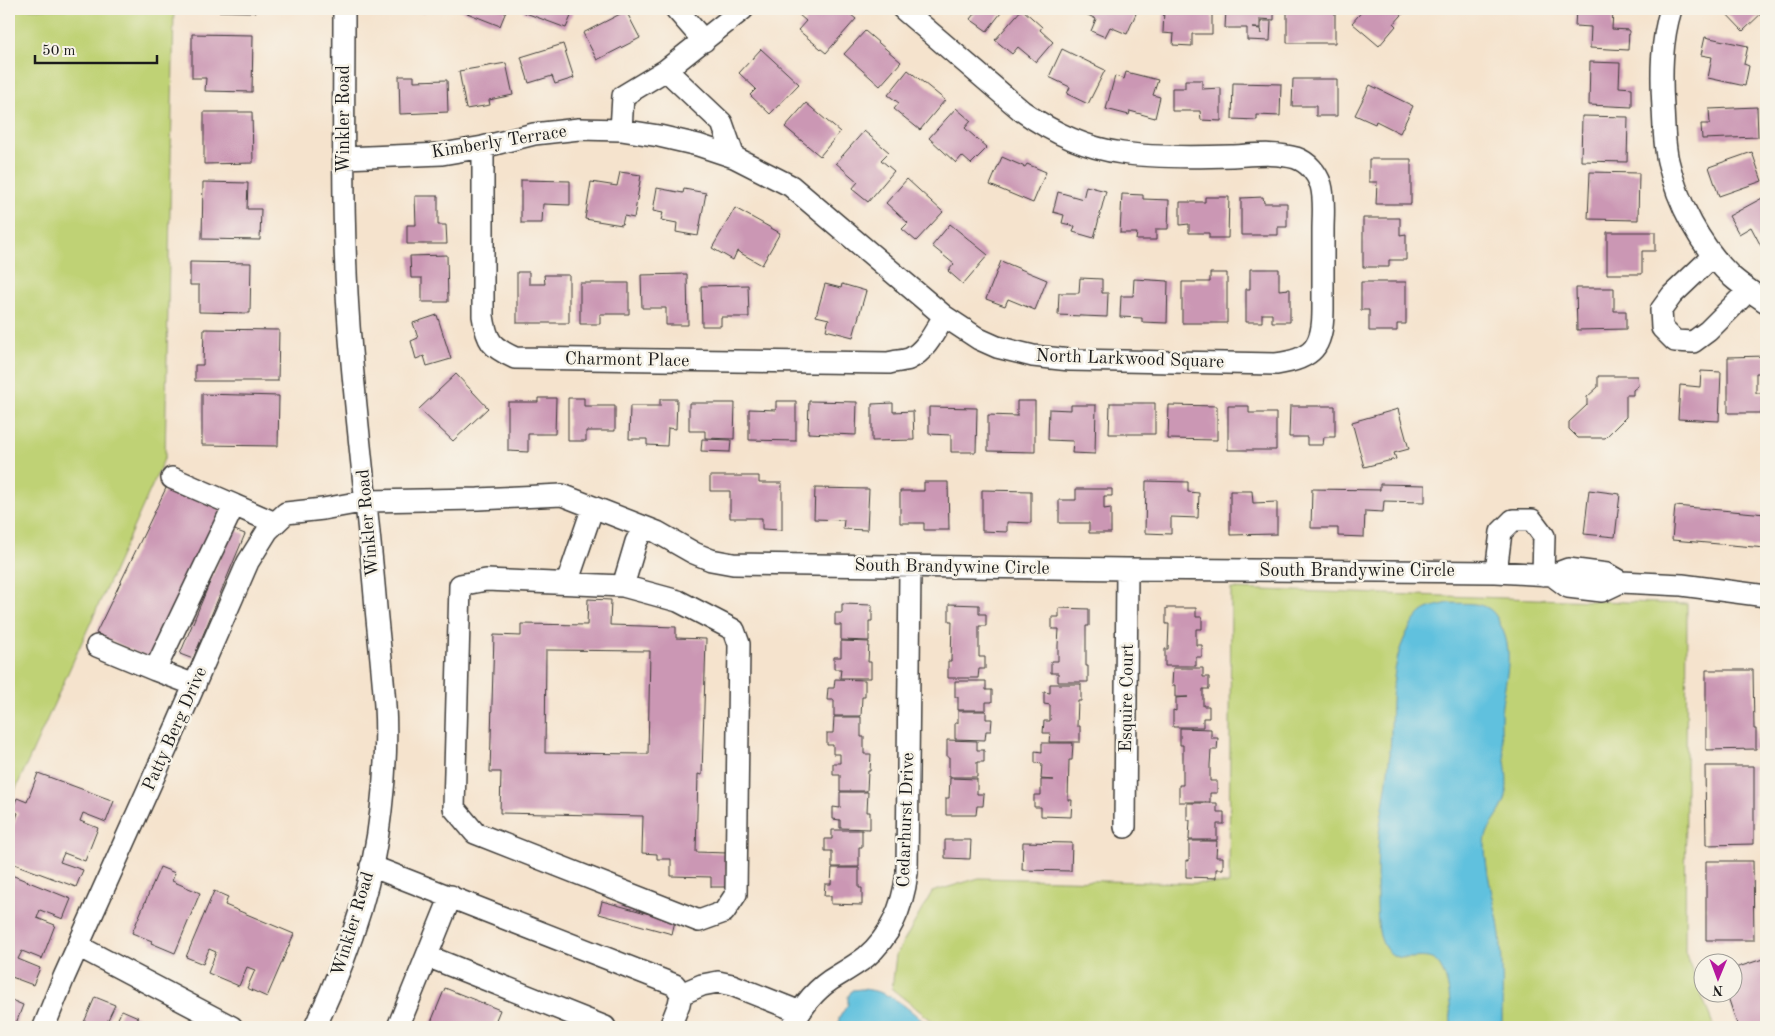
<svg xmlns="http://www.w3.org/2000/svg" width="1775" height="1036" font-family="'Old Standard TT',serif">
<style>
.green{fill:#bfd275;stroke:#6e7748}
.water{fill:#60c1de;stroke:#3e6e7d}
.building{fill:#cb97b4;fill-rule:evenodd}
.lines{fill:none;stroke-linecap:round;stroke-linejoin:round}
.minor-casing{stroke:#3d3a37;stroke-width:24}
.minor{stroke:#fff;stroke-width:21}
.labels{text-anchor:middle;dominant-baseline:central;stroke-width:5;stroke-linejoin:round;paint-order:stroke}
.street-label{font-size:18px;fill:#1c1c1c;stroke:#f7f3e8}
</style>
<rect width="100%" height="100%" fill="#f7f3e8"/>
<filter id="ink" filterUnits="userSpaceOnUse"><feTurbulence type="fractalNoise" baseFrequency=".02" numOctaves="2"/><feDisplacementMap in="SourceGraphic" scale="10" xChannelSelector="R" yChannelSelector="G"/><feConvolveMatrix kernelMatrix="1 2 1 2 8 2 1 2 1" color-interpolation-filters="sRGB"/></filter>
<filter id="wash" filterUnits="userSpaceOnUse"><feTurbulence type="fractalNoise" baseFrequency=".0096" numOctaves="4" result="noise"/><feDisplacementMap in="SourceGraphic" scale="20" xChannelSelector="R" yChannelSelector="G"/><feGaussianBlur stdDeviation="1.12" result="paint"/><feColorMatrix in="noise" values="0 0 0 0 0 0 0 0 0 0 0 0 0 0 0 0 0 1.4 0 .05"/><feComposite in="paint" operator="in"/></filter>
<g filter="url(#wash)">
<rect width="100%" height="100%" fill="#f5e3cd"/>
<!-- green -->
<path class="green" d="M9 9H174L165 457 9 804Z
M1231 589 1687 604 1685 952 1714 1027H940L892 989 896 955 932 892 979 878 1229 884Z"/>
<!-- water -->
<path class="water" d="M1449 603C1461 604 1475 602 1486 607 1494 611 1497 617 1500 624 1518 658 1501 686 1501 720 1500 746 1510 770 1506 796 1502 815 1484 827 1485 847 1486 873 1493 896 1498 921 1504 956 1502 992 1502 1027H1451C1450 1007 1451 982 1439 965 1425 945 1392 976 1380 936 1377 923 1377 908 1377 895 1377 875 1377 854 1379 834 1382 810 1387 786 1389 762 1393 727 1389 691 1398 656 1401 644 1409 626 1418 616 1425 607 1438 606 1449 603Z
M862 989C892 991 908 1009 930 1027H839V1018L848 1004V997L852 990Z"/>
<g id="blocks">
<!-- building -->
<path class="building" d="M198 9H256V12L198 11Z
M419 9H429L423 14Z
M457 9H507L500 26Z
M524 9H574L566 28 523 12Z
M803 9H825L831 14 836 9H844L856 19 826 53 798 30 806 21 798 14Z
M978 9H1004L987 31 970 19Z
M1022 9 1042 27 1040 30 1053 42 1036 62 1018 47 1012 54 995 40Z
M1089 9H1138L1127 34 1110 27 1105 37 1091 31 1096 19 1086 14Z
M1164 9H1212V34H1192V46L1173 45 1174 34 1163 33Z
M1226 9H1274V20L1260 19V28H1253L1260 29 1261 34V21H1271L1270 41 1247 40V28H1225Z
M1310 9H1335V43H1287V12H1310Z
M1364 9H1407L1394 24 1396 26 1379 46 1352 23Z
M1576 9 1613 10 1612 29 1629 30 1628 50 1590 48 1591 27 1575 26Z
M1722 9H1766L1743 31Z
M626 11 640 38 597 60 583 33Z
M865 31 901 62 880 86 844 54Z
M192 34 253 35 252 92 205 91 206 78H192Z
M1705 37 1748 46 1744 64 1749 66 1745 86 1708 78 1712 57 1701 55Z
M563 44 574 78 555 84 552 76 529 83 521 57Z
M761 49 799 84 770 114 750 95 756 89 739 73Z
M1062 49 1105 70 1088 104 1067 94 1070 87 1049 77Z
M1590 62 1620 63 1619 87 1632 88V107L1589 105Z
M506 63 513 95 489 100 490 105 466 109 459 71Z
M908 70 945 100 920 130 894 109 899 103 888 95Z
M1126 72 1158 80 1153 95 1160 97 1155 118 1130 111 1129 115 1106 109 1115 76 1124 79Z
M399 76H414V81L447 80 448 112 400 114Z
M1293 79H1337V116H1316V106H1292Z
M1185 80H1202V89L1221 88V121L1201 120 1200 111H1172V88H1185Z
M1233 83 1281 84 1280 116 1257 115V120L1232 119Z
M1370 85 1413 106 1400 133 1376 121 1375 124 1355 115Z
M806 103 840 132 820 156 785 127Z
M1757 107 1758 137 1702 139 1701 124H1710L1709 109Z
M956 108 971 121 965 128 987 148 971 164 962 156 956 163 929 138Z
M204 112H252L253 163 204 164Z
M1582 116 1628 117 1627 162 1581 161Z
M864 131 889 152 881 160 894 171 868 202 852 189 858 182 836 163Z
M1752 152 1762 181 1719 196 1709 167Z
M1002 157 1025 167 1027 164 1046 172 1033 203 990 185Z
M1369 159H1411V204H1376L1377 182H1369Z
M620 172 641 175 634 218 624 216 622 225 585 219 591 182 617 186Z
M1590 172 1639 173 1638 220 1588 219Z
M907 179 943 212 916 241 902 229 908 223 886 203Z
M521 180 570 181V205L543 204 542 223H521Z
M203 182 248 183 247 209H261L260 240 202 239Z
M1086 186 1106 191 1094 238 1073 232 1075 226 1062 223 1064 215 1053 212 1058 192 1083 199Z
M657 188 683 193 684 189 706 193 698 236 676 232 677 223 661 220 663 213 653 211Z
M1122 194 1143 195V199L1169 200 1168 229H1156V240H1136L1137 233H1120Z
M415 196H438V225H446L447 244H407V225H416Z
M1766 196V244L1761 246 1751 227 1739 234 1729 216Z
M1205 197H1229L1228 238H1209V233H1189V224L1180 225V202H1205Z
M1263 197 1264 203H1287V227H1278V235H1241V198Z
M735 208 780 233 762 265 737 251 733 260 712 248Z
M1363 218H1400V235L1406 234V260H1389V267H1363Z
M950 224 988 255 963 284 948 271 954 264 932 246Z
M1607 232H1655V251H1642V274H1607Z
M447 255 448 302H422V278H411L410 256Z
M1001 261 1047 280 1035 310 1008 299 1005 306 986 299Z
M190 262 251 263 250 313 199 312V285H190Z
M1250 269H1279V290L1290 289V322H1272V314H1262V322H1246V289H1250Z
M517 272H529V284H545L544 275H569V323H517Z
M1210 273H1227V323H1182V282H1210Z
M687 274 688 325H666V308H642L641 275Z
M1080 278 1102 279V293H1108L1107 317 1058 315 1059 293H1079Z
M1134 279 1168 281 1167 323 1142 322V318L1120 317 1121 296H1133Z
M1361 282H1406V324H1397V331H1369V310H1361Z
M580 283H629V314H600V324H580Z
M825 284 841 288 842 284 866 291 853 337 826 330 829 319 816 316Z
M748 285 749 317H721V326H702L701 286Z
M1576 288H1614V311H1626V329L1577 330Z
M437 315 451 359 427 366 424 356 416 359 411 341 418 338 413 323Z
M204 329 279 330 278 381H195V365H203Z
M1766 356V373H1756V393H1766V413H1728V357Z
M1701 371 1721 372 1719 421 1678 419 1680 385 1700 387Z
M456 374 488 408 453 441 419 409Z
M1598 376H1637L1638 386 1633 390V395H1626V417L1605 438H1578L1569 429V422L1587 405V397L1598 387Z
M202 394 279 396 278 446 202 445Z
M538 398H556L555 434H528V452L508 451V402H538Z
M568 398H584V406H615V431H586V441H568Z
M660 399H677L676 429 668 428 667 446 647 445V439H629L630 406H660Z
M776 401H796V441L749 440V409L776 410Z
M809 401 857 402 856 435 808 433Z
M1017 401H1035V452L988 451V415L1017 416Z
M689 403H735L734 439 705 438V431H689Z
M893 403V412L913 411 914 440 872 441V404Z
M1110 403H1155V434H1109Z
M1071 405H1096L1095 454 1072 453 1073 441 1048 440 1049 409 1071 410Z
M1169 405 1217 406V440L1168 439Z
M1228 406H1249V413H1276V450H1228Z
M1290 406H1335V437H1324L1323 445H1307V437H1289Z
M929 407 977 408 976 452H951V435L929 434Z
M1398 409 1409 449 1394 453 1396 459 1364 467 1352 422Z
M702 439 731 440 730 452 701 451Z
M710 476H759V483H782V530L762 529V518H730V491H710Z
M1146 481 1188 482V492L1199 493 1198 518 1171 517V534L1145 533Z
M924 482H948L949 530H924V523H900V491H924Z
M168 484 222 510 150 659 96 633Z
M1380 484 1425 485V502L1384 501 1383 512 1365 511 1364 537 1338 536V528H1311L1312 489 1380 490Z
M815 488 869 489 867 530 843 529 844 520 814 519Z
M1076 489H1112V496H1104V509L1111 508V533H1089V523H1059V500H1076Z
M982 490 1031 491V523L1007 522V532L982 531Z
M1589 490 1620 494 1615 537 1584 534Z
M1230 491H1252L1253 503 1277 502V534L1230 535Z
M1675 506 1766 514V548L1672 540Z
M232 529 245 534 193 659 180 654Z
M588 599 611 600 610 625 676 627V638L706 639 702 775 698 774 696 852 727 853V887H711V877L671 876V859H657V854L642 853 643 816 500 813 501 772H490L494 635 521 636V624L587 625ZM546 650 650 651 648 754 545 753Z
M842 604 872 605V621H869V641L841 640V625H835V613H842Z
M949 604 979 605V614H986V626H979V657H985V669H979L978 678H948V661H951L952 621H949Z
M1059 608 1089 609V626H1086V666H1088V682H1058V673H1051V661H1058V645L1059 629H1052V617H1059Z
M1166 608H1196V617H1202V629H1196V645H1202V657H1196V666H1165V649H1168L1169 624H1166Z
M841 641 869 642 868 662H871V678H840L841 669H834V657H841Z
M1173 668H1203V677H1209V689H1203V706H1209V718H1203V727H1173V710L1176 711V698L1188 697H1175V685H1172Z
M1706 670H1753L1754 729H1756V749L1706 750Z
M835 679 865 680V697H862L861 716H834V700H827L828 688H834Z
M955 681H986V690H992V702H986V710H958V697H955Z
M1050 684H1081V701H1078L1077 726H1080V742H1049L1050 733H1043L1044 721H1050V705L1044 704V692L1050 693Z
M958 711H986V719H992L991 731H986L985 740 955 739V723H958Z
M834 717H861V737H864V754H871L870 771H868L867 791H840V775H833V763H840V754H833V745H827V733H833Z
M1180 728 1211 729V738H1218L1217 750H1211L1210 765V781H1217V793H1210V802H1179V785H1183V745H1180Z
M947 740 977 741V750H984V762H977V777H949V757H947Z
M1042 743H1073L1072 760H1069L1068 800H1072L1071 817 1041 816V807H1034V795H1041V780H1054L1041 779 1042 764 1035 763V751L1042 752Z
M1705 766H1754V844L1706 845Z
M38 773 114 801 106 822 83 813 80 821 98 828 85 861 64 853 60 862 83 870 76 887 9 862V838L18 813 12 811 17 798 27 802Z
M950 778 977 779V794H984L983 806H977L976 815H946V798H949Z
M840 792H868L867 812H870V829L840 828V820L833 819V807L840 808Z
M1187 803H1217V812H1224V824H1217V840H1189L1190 820H1187Z
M832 830H862V847H859V867H832V851H825V839H832Z
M945 840H971L970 859 945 858Z
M1189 841H1217L1216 857H1223V869H1216V878L1186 877V860L1189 861Z
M1023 842 1072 843 1071 871 1022 870Z
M1706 861H1753L1754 940H1706Z
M160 867 175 873 172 881 200 893 175 953 151 943 152 941 132 933Z
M832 868H859V888H862V905L831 904V896H824L825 884H831Z
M9 874 71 899 63 919 40 910 37 918 55 925 42 959 22 951 18 959 40 968 33 985 9 976Z
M214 891 228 897 225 905 294 934 267 997 247 988 255 970 247 967 239 986 208 973 216 952 209 949 203 964 186 957Z
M602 901 675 921 672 934 599 914Z
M1766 958V1027H1738L1727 994H1732V969Z
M445 988 500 1010 493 1027H429Z
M95 997 115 1005 106 1024 113 1027H82Z
M9 999 23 1005 15 1026 9 1023Z
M122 1010 138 1017 133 1027H114Z"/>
</g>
</g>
<g filter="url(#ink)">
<use href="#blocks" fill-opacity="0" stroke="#3d3a37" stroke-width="1"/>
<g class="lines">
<!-- minor casing -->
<g class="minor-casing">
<path id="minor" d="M676 9 704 41
M1671 9C1661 41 1661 75 1663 108 1664 125 1664 144 1668 161 1678 204 1700 246 1732 277 1742 286 1755 294 1766 302
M666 70 722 123 734 157
M621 130 623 96 666 70 743 9
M483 147V316C487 342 491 347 515 358L889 363C895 361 903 361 909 359 926 351 935 331 944 316
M344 158 442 154 483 147 534 134 579 129 621 130 659 136 698 145 734 157 791 186 944 316 979 339 997 347 1033 356 1070 360 1276 364C1313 359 1323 347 1323 310 1323 283 1323 257 1323 230 1323 216 1325 199 1321 185 1317 173 1308 162 1296 158 1276 152 1252 155 1232 156 1198 157 1155 158 1122 153 1085 148 1053 133 1022 111L903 9
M1713 256 1672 295 1661 310 1662 328 1675 341 1693 342 1708 331 1749 290
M172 478 234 505
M1496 572 1501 532 1513 520H1532L1544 536 1543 575
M1552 575 1568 587 1602 591 1621 582 1682 585 1766 596
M486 580 623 586 678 601 734 630 739 644 736 894 724 912 699 921 475 833 454 808 460 585Z
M567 583 593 507
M623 586 636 542 644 527
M97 646 155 670
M195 685 155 670 234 505 275 523
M1125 827 1127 569
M371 866 675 985 681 994 679 1004 670 1027
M78 946 232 1027
M427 956 605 1027
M681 994 702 985 718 982 732 985 800 1012
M44 1027 64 977 177 725 248 562 268 530 286 513 323 509 367 501 478 499 562 495 657 532 694 553 711 560 733 564 1127 569 1496 572 1552 575 1568 569 1607 574 1621 582
M315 1027C347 959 373 886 381 810 385 776 387 741 385 706 383 674 379 641 376 608 369 522 358 437 351 351 341 237 344 123 344 9
M398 1027 451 896
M792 1027C802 1006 816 988 837 976 847 970 857 964 866 957 892 935 903 906 907 873L910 567"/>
</g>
<!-- minor -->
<use href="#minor" class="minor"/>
</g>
</g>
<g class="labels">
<!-- street labels -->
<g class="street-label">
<text transform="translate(344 119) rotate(-90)">Winkler Road</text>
<text transform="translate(499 142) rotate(-9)">Kimberly Terrace</text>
<text transform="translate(1130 359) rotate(2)">North Larkwood Square</text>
<text transform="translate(627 360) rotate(1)">Charmont Place</text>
<text transform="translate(368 523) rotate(-95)">Winkler Road</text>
<text transform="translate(952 567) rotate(1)">South Brandywine Circle</text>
<text x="1357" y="571">South Brandywine Circle</text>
<text transform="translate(1127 698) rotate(-89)">Esquire Court</text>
<text transform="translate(175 729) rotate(-66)">Patty Berg Drive</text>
<text transform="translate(906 820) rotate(-88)">Cedarhurst Drive</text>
<text transform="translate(353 924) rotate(-73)">Winkler Road</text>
</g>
</g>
<!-- margin -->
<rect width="1775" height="1036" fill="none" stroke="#f7f3e8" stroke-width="30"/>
<!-- north arrow -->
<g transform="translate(1718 978) rotate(181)"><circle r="24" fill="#f7f3e8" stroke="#9f9d96"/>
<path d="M0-4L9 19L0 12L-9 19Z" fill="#b5179e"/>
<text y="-8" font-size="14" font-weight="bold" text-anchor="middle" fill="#1c1c1c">N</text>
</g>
<!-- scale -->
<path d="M35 55v8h122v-8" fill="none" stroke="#1c1c1c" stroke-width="2.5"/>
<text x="42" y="55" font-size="15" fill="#1c1c1c" stroke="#f7f3e8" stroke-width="4" paint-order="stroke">50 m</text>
</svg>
